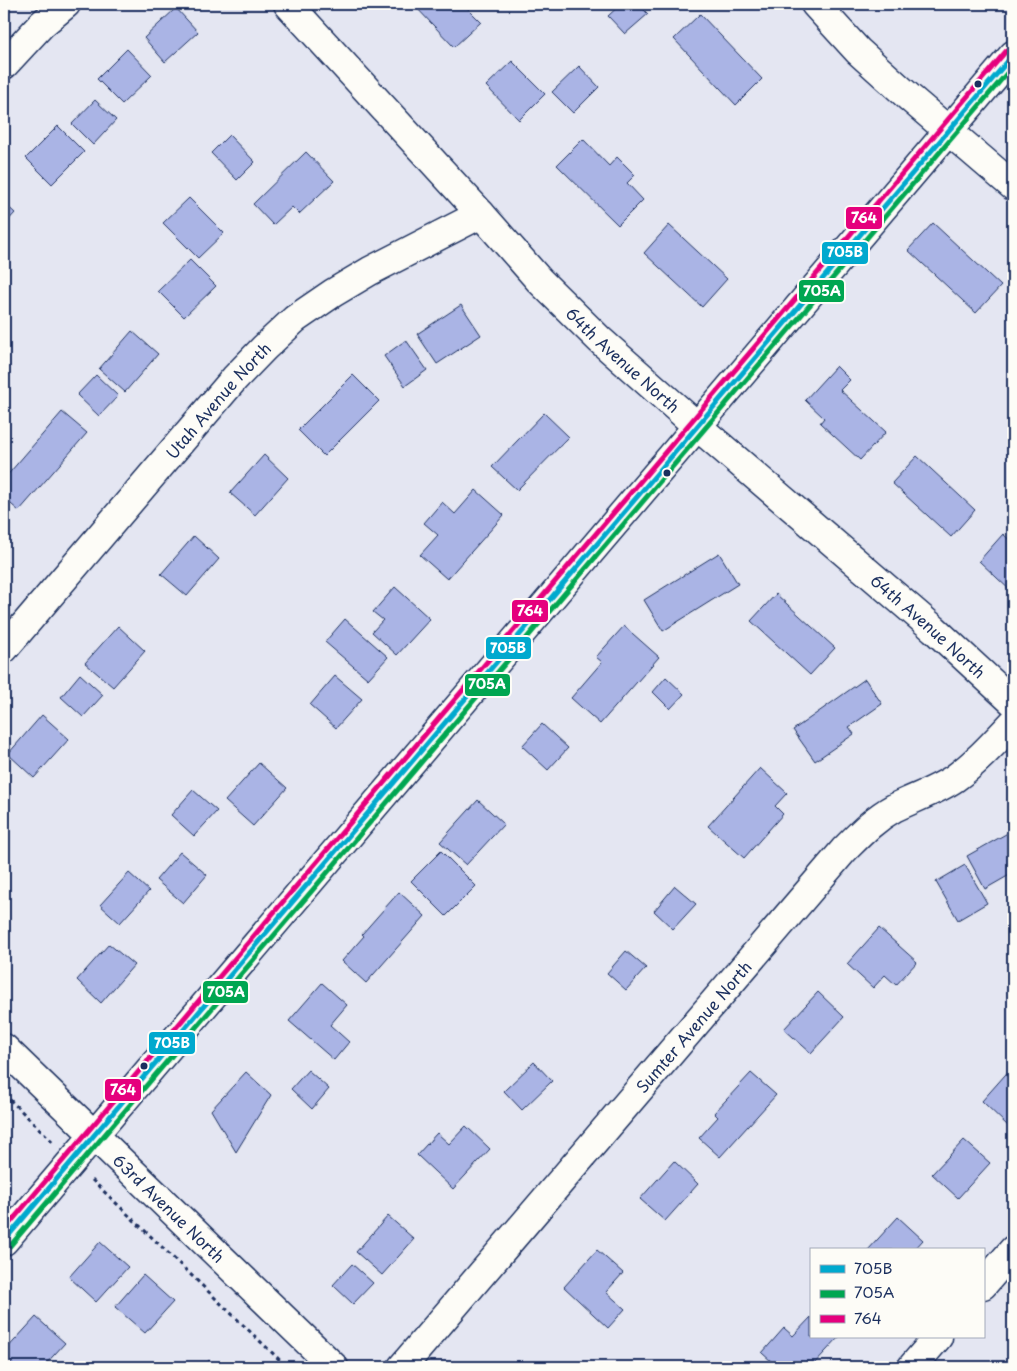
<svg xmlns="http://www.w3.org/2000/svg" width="1017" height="1371" font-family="'Playpen Sans',sans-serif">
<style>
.building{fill:#aab4e5;stroke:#1b2f5e}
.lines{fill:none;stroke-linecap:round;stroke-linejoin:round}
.minor-casing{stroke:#1b2f5e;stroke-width:31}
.tertiary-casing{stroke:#1b2f5e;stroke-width:31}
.path{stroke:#1b2f5e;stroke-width:3;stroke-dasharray:4 4;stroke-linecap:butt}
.minor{stroke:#fdfcf7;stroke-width:28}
.tertiary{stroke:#fdfcf7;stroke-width:28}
.bus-1-casing{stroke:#fdfcf7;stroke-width:9}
.bus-2-casing{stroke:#fdfcf7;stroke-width:9}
.bus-3-casing{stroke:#fdfcf7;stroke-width:9}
.bus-1{stroke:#00a9ce;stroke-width:5}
.bus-2{stroke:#00a651;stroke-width:5}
.bus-3{stroke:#e5007d;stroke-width:5}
.bus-dot{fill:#1b2f5e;stroke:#fdfcf7;stroke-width:2}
.labels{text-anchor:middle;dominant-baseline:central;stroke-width:4.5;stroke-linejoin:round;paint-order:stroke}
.street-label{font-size:16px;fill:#1b2f5e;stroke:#fdfcf7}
.line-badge{stroke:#fdfcf7;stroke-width:2}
.badge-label{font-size:14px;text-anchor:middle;font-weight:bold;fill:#fff}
</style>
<rect width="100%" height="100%" fill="#e4e6f2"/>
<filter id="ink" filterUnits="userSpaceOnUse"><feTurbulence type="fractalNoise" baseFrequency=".02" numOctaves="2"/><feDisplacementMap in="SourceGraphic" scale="10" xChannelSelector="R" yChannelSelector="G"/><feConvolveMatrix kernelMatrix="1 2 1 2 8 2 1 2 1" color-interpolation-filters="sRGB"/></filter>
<g filter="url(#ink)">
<!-- building -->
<path class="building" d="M413 4H463L481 22 454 47Z
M621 4H638L648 14 625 34 608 16Z
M176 8 198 32 165 62 144 38Z
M700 14 762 79 736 105 674 39Z
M127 49 152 75 122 104 97 79Z
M512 61 545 94 519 120 486 86Z
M579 66 599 87 573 113 552 92Z
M95 100 116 120 93 145 72 124Z
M58 126 84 152 52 184 26 158Z
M229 135 255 162 237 180 211 153Z
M583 139 609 166 617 157 635 175 627 183 643 200 618 225 557 165Z
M306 152 334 181 299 214 292 207 273 225 253 204Z
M189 198 224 233 198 258 163 223Z
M4 203 15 213 4 225Z
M933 223 1001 286 976 313 908 250Z
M669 225 727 279 702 307 644 253Z
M190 260 216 286 184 317 158 291Z
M461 305 481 335 437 364 417 334Z
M132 331 158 354 125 392 99 369Z
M406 340 427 370 405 386 384 356Z
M836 366 850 380 840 390 886 432 860 460 820 423 824 418 805 400Z
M96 375 118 396 99 416 77 395Z
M353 375 379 401 324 456 298 430Z
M62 412 87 433 19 511 4 498V479Z
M544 413 569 437 517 490 492 467Z
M264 455 288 478 255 515 230 493Z
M917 456 975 510 951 537 892 483Z
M476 490 504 515 447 579 420 555 438 535 424 523 442 502 455 514Z
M1003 534 1013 543V593L979 561Z
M194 536 219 559 187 596 161 574Z
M719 553 738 584 663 631 644 600Z
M395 587 430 619 397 655 372 632 383 620 373 612Z
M776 594 835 648 810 675 751 621Z
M345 619 388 657 368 679 325 642Z
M118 626 145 651 113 687 85 663Z
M624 626 659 657 600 724 571 698 602 662 596 657Z
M80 674 103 695 83 717 61 697Z
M335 676 362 699 336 728 310 705Z
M666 677 684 694 670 709 653 692Z
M865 679 882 704 849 727 854 734 815 761 793 730Z
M42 715 69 739 34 778 8 754Z
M542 724 568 748 548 770 522 746Z
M259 763 287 788 253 826 225 801Z
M760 768 787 793 775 806 783 814 744 858 708 826Z
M193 790 217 811 194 836 171 815Z
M478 800 504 824 466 865 440 842Z
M1013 830V873L985 889 967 856Z
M441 851 476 886 446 916 411 881Z
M180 852 207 875 183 903 156 880Z
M965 865 987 903 958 920 936 882Z
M129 873 149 891 120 923 100 905Z
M675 886 696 904 673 929 654 911Z
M399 892 425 916 366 983 342 961 364 936 362 934Z
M879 928 917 962 896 985 885 975 873 988 847 964Z
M109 944 134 965 101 1003 77 980Z
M626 951 646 968 626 990 607 973Z
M322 983 347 1005 330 1025 349 1042 334 1060 289 1021Z
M818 992 844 1017 811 1053 784 1029Z
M534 1062 552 1081 522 1110 504 1091Z
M1013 1066V1122L1009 1127 982 1101Z
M308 1070 329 1089 312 1109 291 1089Z
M246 1072 271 1095 236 1152 211 1110Z
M751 1073 776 1095 720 1157 699 1138 718 1117 714 1113Z
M466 1126 490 1149 453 1189 417 1155 437 1133 449 1144Z
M964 1140 990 1163 958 1198 932 1174Z
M674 1161 698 1184 665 1221 640 1199Z
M388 1216 414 1239 382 1275 356 1252Z
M898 1217 923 1240 914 1250H868Z
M100 1242 128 1267 96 1302 69 1277Z
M597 1250 623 1273 606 1292 625 1309 608 1328 564 1287Z
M352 1264 373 1283 353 1304 333 1285Z
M143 1275 173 1302 145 1333 115 1307Z
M36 1317 65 1343 43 1367H16L4 1356V1352Z
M811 1317V1337H839L811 1367H767L772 1362 762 1353 784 1328 793 1336Z
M209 1360 217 1367H203Z"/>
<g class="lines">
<!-- minor casing -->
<g class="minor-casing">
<g id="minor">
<path id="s1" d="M288 4 481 214 539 280 600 340 697 426 934 629 1013 702"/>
<path d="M815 4 858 51 910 98 1013 186"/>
<path d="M4 65 42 24 66 4"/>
<path id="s2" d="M4 649 235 378 264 348 295 319 333 293 370 271 481 214"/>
<path d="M983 1285 1013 1250"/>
<path id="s3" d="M402 1367 844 850C860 834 874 819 894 808 914 798 936 791 955 778 977 762 995 742 1013 723"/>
<path d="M912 1367 938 1337"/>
</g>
</g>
<!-- tertiary casing -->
<g class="tertiary-casing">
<g id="tertiary">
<path id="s4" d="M4 1048 334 1367"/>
<path d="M4 1241 1013 55"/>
</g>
</g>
<!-- path -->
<path class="path" d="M4 1094 53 1142
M92 1180 287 1367"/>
<!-- minor -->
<use href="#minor" class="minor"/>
<!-- tertiary -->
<use href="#tertiary" class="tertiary"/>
<!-- bus-1 casing -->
<g class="bus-1-casing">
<path id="bus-1" d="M4 1241 1013 55"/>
</g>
<!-- bus-2 casing -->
<g class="bus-2-casing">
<path id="bus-2" d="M10 1246 1013 66"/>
</g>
<!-- bus-3 casing -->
<g class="bus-3-casing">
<path id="bus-3" d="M4 1230 1007 50"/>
</g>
<!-- bus-1 -->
<use href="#bus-1" class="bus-1"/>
<!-- bus-2 -->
<use href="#bus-2" class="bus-2"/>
<!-- bus-3 -->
<use href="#bus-3" class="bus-3"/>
</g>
</g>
<!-- markers -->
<g class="bus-dot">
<circle cx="978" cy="84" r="4.5"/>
<circle cx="667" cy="473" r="4.5"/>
<circle cx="144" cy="1066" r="4.5"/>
</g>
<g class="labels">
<!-- street labels -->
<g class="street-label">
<text stroke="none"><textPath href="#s1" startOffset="489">64th Avenue North</textPath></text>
<text stroke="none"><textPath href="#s2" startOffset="328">Utah Avenue North</textPath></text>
<text stroke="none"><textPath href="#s1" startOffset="894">64th Avenue North</textPath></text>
<text stroke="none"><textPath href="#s3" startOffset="448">Sumter Avenue North</textPath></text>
<text stroke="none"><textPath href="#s4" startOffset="230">63rd Avenue North</textPath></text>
</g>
</g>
<g class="line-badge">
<rect x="845" y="206" width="38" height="24" rx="5" fill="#e5007d"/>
<rect x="821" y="241" width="48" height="24" rx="5" fill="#00a9ce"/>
<rect x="798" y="279" width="47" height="24" rx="5" fill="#00a651"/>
<rect x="511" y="599" width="38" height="24" rx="5" fill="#e5007d"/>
<rect x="485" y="636" width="47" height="24" rx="5" fill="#00a9ce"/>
<rect x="464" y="673" width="47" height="24" rx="5" fill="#00a651"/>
<rect x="202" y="980" width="47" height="24" rx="5" fill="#00a651"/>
<rect x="148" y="1031" width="48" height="24" rx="5" fill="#00a9ce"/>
<rect x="104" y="1078" width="38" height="24" rx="5" fill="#e5007d"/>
</g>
<g class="badge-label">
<text x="864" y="223">764</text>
<text x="845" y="257">705B</text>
<text x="822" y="296">705A</text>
<text x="530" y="616">764</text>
<text x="508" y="653">705B</text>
<text x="487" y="689">705A</text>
<text x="226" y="997">705A</text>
<text x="172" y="1048">705B</text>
<text x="123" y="1095">764</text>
</g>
<!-- margin -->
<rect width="1017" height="1371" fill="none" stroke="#fdfcf7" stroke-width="20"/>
<rect x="10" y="10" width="997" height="1351" fill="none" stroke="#1b2f5e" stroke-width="2" filter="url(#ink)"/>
<!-- legend -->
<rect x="810" y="1248" width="175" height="90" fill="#fdfcf7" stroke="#a3aaba"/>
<rect x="820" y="1265" width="25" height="8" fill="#00a9ce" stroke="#a3aaba"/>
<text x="854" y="1274" font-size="15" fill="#1b2f5e">705B</text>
<rect x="820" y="1290" width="25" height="8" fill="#00a651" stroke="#a3aaba"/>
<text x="854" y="1298" font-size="15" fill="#1b2f5e">705A</text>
<rect x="820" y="1315" width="25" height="8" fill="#e5007d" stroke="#a3aaba"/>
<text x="854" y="1324" font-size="15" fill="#1b2f5e">764</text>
</svg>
